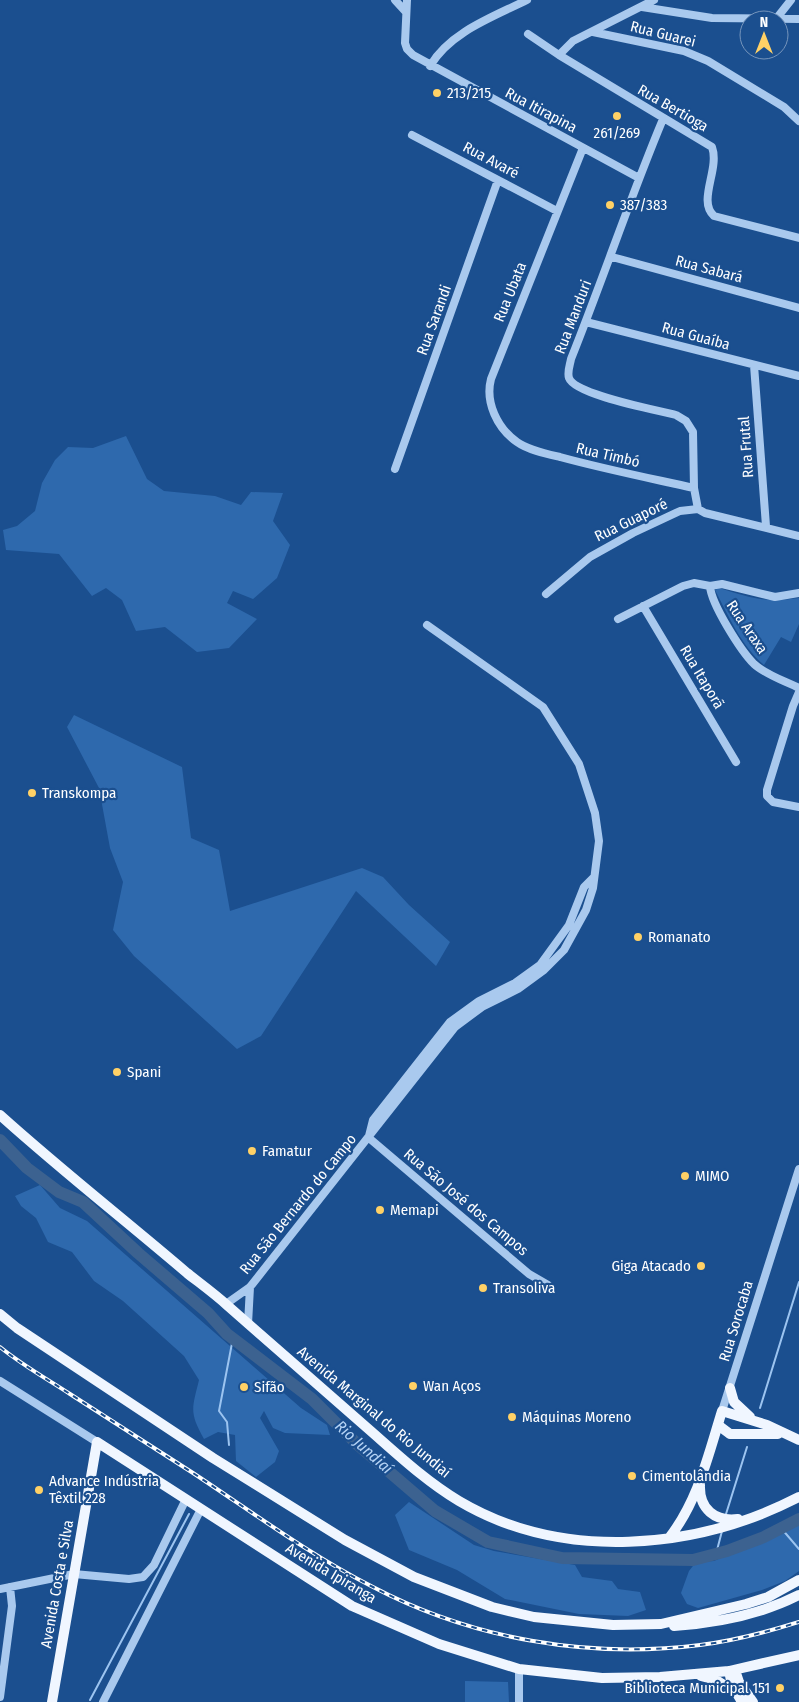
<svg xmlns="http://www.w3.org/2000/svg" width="799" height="1702" font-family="'Fira Sans Condensed',sans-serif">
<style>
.green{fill:#2e69ad}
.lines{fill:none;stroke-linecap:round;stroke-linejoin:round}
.stream{stroke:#9cc4f0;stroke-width:2}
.river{stroke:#3c6290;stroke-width:12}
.minor{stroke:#a9c9ee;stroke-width:8}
.major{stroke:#f0f6ff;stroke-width:10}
.rail-casing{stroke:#fff;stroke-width:4}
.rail{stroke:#1b4f8f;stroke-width:2;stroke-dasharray:5.5;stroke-linecap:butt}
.poi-dot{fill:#ffd166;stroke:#1b4f8f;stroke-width:2}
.labels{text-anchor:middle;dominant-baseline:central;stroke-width:4.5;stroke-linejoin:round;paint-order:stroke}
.street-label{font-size:15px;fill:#fff;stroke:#1b4f8f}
.poi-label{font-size:15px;fill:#fff;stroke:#1b4f8f;text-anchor:start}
.water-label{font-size:16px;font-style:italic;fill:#b5d3f5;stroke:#1b4f8f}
</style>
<rect width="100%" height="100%" fill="#1b4f8f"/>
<!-- green -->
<path class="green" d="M126 436 147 479 164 491 215 496 241 505 251 492 283 493 273 521 290 545 277 578 253 599 233 591 227 603 257 619 229 648 197 652 165 627 136 631 122 600 106 588 92 596 59 554 6 550 3 530 17 526 35 511 42 483 55 460 68 447 93 448Z
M719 588C751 598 765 603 799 598V624L791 642 781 637 764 665C741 645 729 617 715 590Z
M74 715 182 767 191 838 219 850 230 911 362 868 383 877 409 905 450 942 436 966 356 891 261 1036 237 1049 134 956 113 930 123 882 110 848 99 788 67 727Z
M40 1185 60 1208 87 1221 301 1408 327 1425 330 1435 285 1433 273 1428 264 1411 260 1418 279 1451 275 1462 256 1477 236 1461 235 1435 218 1432 204 1439C189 1412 192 1409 199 1380L184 1356 123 1301 94 1281 72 1252 48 1242 36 1218 21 1206 15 1196Z
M409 1502 474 1545 494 1551 575 1565 582 1577 612 1581 618 1589 640 1592 646 1610 628 1616 579 1614 505 1599 457 1570 409 1550 395 1515Z
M799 1522V1571L785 1581 762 1590 698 1608 687 1604 681 1593 689 1571 696 1562 714 1561Z
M465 1681 508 1682 509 1702H465Z"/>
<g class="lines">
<!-- stream -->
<path class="stream" d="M760 1408 799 1282
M229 1445 227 1422 219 1411 233 1338
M726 1514 747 1447
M781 1528 799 1549
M716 1554 722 1531
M90 1700 189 1514"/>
<!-- river -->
<path class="river" d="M0 1140 27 1168 59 1192 83 1202 138 1253 208 1313 227 1334 312 1399 358 1445 435 1511 488 1542 562 1558 693 1560 727 1551 764 1537 799 1519"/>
<!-- minor -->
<path class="minor" d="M395 0 406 12
M407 0 405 43 407 49 413 55 639 178
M654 0 573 41 559 55 712 147C720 169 697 201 714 216L799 238
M642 7 712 18 799 19
M776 19 791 0
M593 32 684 51 708 61 784 107 799 121
M528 34 559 55
M430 66C450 32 493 17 527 0
M663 119C630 198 603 279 571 359 570 365 567 372 569 378 575 395 657 410 676 415L686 421 693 432 694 488 698 509
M412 135 557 211
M583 148 491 379C485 402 497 428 517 442 528 450 547 454 560 457 604 469 649 478 694 488
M612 257 799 308
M586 322 799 376
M754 365 766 526
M395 469 498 180
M710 586C711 604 741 651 754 664 766 675 785 681 799 688
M546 594 590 557 633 533 680 511 698 509 705 513 799 536
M643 606 736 762
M618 619 683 586 694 583 710 586 722 584 775 597 799 593
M799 692 793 706 767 790V796L773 802 799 807
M369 1136 373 1120 450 1022 479 1001 515 983 540 965 569 925 584 887 594 877
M369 1138 529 1274 548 1285
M226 1304 250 1287 455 1027 482 1007 518 989 544 970 564 950 586 910 593 888 599 841 595 813 579 764 543 707 427 625
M248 1324 250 1287
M0 1381 97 1442
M722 1411 799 1169
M0 1589 74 1574 129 1579 143 1577 154 1565 186 1499
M0 1697 12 1606 10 1587
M103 1702 201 1509
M519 1702V1669"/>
<!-- major -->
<path class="major" d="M0 1115C61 1170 125 1220 187 1273 201 1284 215 1294 228 1306 274 1346 319 1386 365 1426 395 1452 424 1480 459 1501 562 1562 696 1550 799 1497
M0 1314 17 1328 213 1458 345 1540 414 1577 492 1607 534 1617 613 1625 661 1624 746 1604 768 1597 799 1580
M730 1388 734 1402 750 1417
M718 1425 730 1434H778
M700 1485C699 1509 715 1522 738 1519
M669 1538C698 1501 708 1456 722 1411L767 1425 799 1440
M674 1626C716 1623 762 1614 799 1595
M735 1670 739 1682 753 1702
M729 1671 732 1685 742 1702
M701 1676 716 1680 736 1693
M52 1702 97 1442 352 1606 439 1644 519 1669 602 1678 660 1677 729 1671 799 1655"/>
<!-- rail casing -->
<g class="rail-casing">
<path id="rail" d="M0 1347C22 1365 47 1379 70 1394 111 1420 152 1447 193 1473 252 1512 310 1555 373 1587 472 1639 588 1659 700 1645 733 1641 767 1632 799 1622"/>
</g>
<!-- rail -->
<use href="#rail" class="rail"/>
</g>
<!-- markers -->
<g class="poi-dot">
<circle cx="437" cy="93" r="5"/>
<circle cx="617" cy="116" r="5"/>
<circle cx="610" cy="205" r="5"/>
<circle cx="32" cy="793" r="5"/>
<circle cx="638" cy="937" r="5"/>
<circle cx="117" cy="1072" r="5"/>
<circle cx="252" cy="1151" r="5"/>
<circle cx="685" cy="1176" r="5"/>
<circle cx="380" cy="1210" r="5"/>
<circle cx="701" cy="1266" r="5"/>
<circle cx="483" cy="1288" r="5"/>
<circle cx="413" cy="1386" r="5"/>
<circle cx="244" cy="1387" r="5"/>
<circle cx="512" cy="1417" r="5"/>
<circle cx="632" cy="1476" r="5"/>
<circle cx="39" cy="1490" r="5"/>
<circle cx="780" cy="1688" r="5"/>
</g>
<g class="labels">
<!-- street labels -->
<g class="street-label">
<text transform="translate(663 34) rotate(14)">Rua Guarei</text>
<text transform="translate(673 108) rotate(30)">Rua Bertioga</text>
<text transform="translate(541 110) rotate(28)">Rua Itirapina</text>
<text transform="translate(491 160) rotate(28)">Rua Avaré</text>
<text transform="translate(709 269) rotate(15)">Rua Sabará</text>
<text transform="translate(510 292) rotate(-68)">Rua Ubata</text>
<text transform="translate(573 317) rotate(-69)">Rua Manduri</text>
<text transform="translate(434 320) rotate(-70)">Rua Sarandi</text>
<text transform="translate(696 336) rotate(15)">Rua Guaíba</text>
<text transform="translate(746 447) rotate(-94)">Rua Frutal</text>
<text transform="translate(608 455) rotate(13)">Rua Timbó</text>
<text transform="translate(631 520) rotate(-26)">Rua Guaporé</text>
<text transform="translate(747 627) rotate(56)">Rua Araxa</text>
<text transform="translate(702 677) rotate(59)">Rua Itaporã</text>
<text transform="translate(466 1202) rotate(40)">Rua São José dos Campos</text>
<text transform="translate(298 1204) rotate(-51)">Rua São Bernardo do Campo</text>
<text transform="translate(736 1321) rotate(-73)">Rua Sorocaba</text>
<text transform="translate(374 1412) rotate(40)">Avenida Marginal do Rio Jundiaí</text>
<text transform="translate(331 1573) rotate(31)">Avenida Ipiranga</text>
<text transform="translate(57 1584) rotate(-80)">Avenida Costa e Silva</text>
</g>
<!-- poi labels -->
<g class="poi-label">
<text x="447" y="93">213/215</text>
<text x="617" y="133" text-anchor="middle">261/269</text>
<text x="620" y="205">387/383</text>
<text x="42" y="793">Transkompa</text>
<text x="648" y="937">Romanato</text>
<text x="127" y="1072">Spani</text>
<text x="262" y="1151">Famatur</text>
<text x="695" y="1176">MIMO</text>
<text x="390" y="1210">Memapi</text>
<text x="691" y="1266" text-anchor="end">Giga Atacado</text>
<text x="493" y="1288">Transoliva</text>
<text x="423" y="1386">Wan Aços</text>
<text x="254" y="1387">Sifão</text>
<text x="522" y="1417">Máquinas Moreno</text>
<text x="642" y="1476">Cimentolândia</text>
<text x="49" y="1481">Advance Indústria<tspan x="49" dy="17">Têxtil 228</tspan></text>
<text x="770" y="1688" text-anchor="end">Biblioteca Municipal 151</text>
</g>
<!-- water labels -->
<g class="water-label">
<text transform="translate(364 1447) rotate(42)">Rio Jundiaí</text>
</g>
</g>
<!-- north arrow -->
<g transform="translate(764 35)"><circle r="24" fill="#1b4f8f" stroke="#7695bc"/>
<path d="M0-4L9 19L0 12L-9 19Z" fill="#ffd166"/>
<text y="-8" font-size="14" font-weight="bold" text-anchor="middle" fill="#ffffff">N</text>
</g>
</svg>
